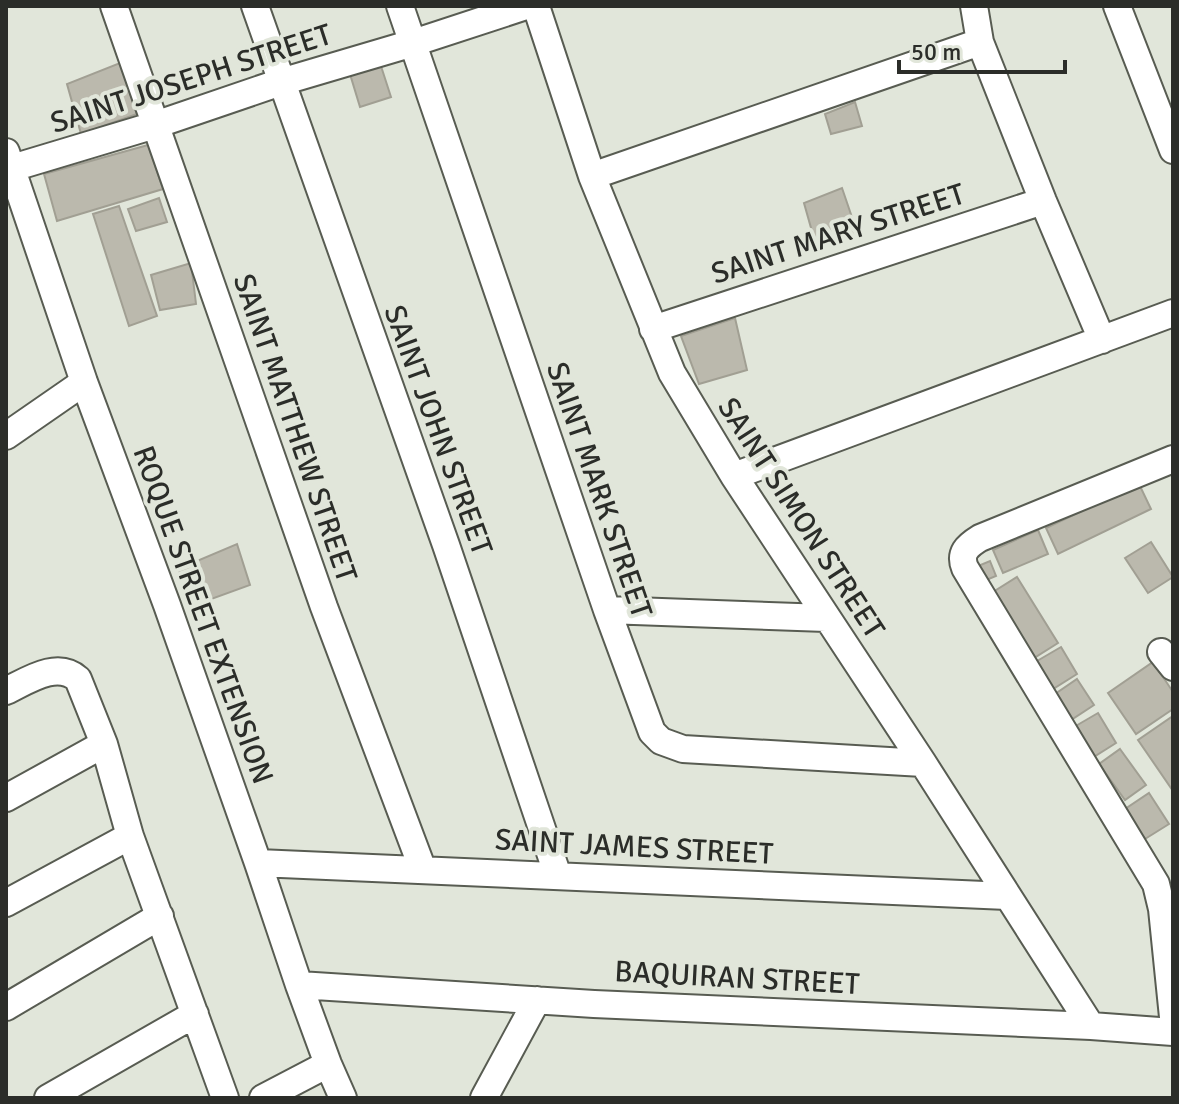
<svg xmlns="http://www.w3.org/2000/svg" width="1179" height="1104" font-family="Signika,sans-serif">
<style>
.building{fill:#bbb9ad;stroke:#a19f93;stroke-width:2}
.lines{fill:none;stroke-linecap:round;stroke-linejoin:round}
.minor-casing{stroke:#585c52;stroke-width:30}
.minor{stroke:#fff;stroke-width:26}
.labels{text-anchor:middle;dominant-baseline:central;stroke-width:8;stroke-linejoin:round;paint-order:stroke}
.street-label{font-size:30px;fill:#2b2d29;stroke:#e1e6da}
</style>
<rect width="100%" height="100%" fill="#e1e6da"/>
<!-- building -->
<path class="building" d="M120 63 137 114 81 134 67 84Z
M380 63 391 97 360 107 350 74Z
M855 102 862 126 831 134 825 114Z
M148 145 163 189 57 221 44 174Z
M842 188 858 235 815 242 804 203Z
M159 198 167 222 136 231 128 209Z
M119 206 157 316 129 326 93 214Z
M191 263 196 304 160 310 151 275Z
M735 318 747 370 699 384 681 336Z
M1139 484 1151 509 1058 554 1046 528Z
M1038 530 1048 554 1003 573 993 550Z
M1151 542 1173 577 1148 593 1125 558Z
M237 544 250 585 192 606 178 569Z
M990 561 996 576 984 581 978 566Z
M1017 577 1058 643 1034 658 993 592Z
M1061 647 1077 674 1053 689 1037 661Z
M1153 662 1173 692V709L1136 734 1108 693Z
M1077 679 1094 705 1071 720 1055 694Z
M1098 713 1116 743 1092 758 1074 727Z
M1173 716V791L1138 740Z
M1120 749 1146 785 1125 800 1099 764Z
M1149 793 1169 824 1145 839 1125 809Z"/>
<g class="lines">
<!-- minor casing -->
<g class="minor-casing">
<path id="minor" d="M114 6 324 607 423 870
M255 6 446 545 558 876
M400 6 607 610 652 732 661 741 683 749 923 763
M536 6 592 176 672 373 734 476 923 763 1091 1026
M974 6 980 42 1043 201 1102 340
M1117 6 1173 150
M6 152 84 382 167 605 258 863 299 985 328 1064 343 1098
M6 172 12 168 155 125 281 82 413 43 526 6
M592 176 980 42
M653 329 1043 201
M6 436 84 382
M1173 459 980 538C967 546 959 553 965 568L1156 884 1162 909 1173 1017
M734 476 1173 313
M607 610 826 618
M1161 652 1173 667
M6 691C27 681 57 660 78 679L104 744 130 836 225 1098
M6 798 104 744
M258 863 1007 896
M6 903 130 836
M299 985 594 1004 1091 1026 1173 1032
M6 1007 160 916
M48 1098 195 1014
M263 1098 328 1064
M484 1098 537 1000"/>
</g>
<!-- minor -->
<use href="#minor" class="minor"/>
</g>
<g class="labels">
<!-- street labels -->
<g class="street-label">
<text transform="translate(191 79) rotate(-18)">SAINT JOSEPH STREET</text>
<text transform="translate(838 234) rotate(-18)">SAINT MARY STREET</text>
<text transform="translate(295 428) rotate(71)">SAINT MATTHEW STREET</text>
<text transform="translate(438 430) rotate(70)">SAINT JOHN STREET</text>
<text transform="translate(599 490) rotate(71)">SAINT MARK STREET</text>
<text transform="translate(801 518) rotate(57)">SAINT SIMON STREET</text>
<text transform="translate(203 615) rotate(70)">ROQUE STREET EXTENSION</text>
<text transform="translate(634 847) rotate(3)">SAINT JAMES STREET</text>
<text transform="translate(737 978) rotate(3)">BAQUIRAN STREET</text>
</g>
</g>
<!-- border -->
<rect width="1179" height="1104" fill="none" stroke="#2b2d29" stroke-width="16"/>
<!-- scale -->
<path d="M899 60v12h166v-12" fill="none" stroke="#2b2d29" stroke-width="4"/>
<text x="911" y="60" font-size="24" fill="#2b2d29" stroke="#e1e6da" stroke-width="6" paint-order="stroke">50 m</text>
</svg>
